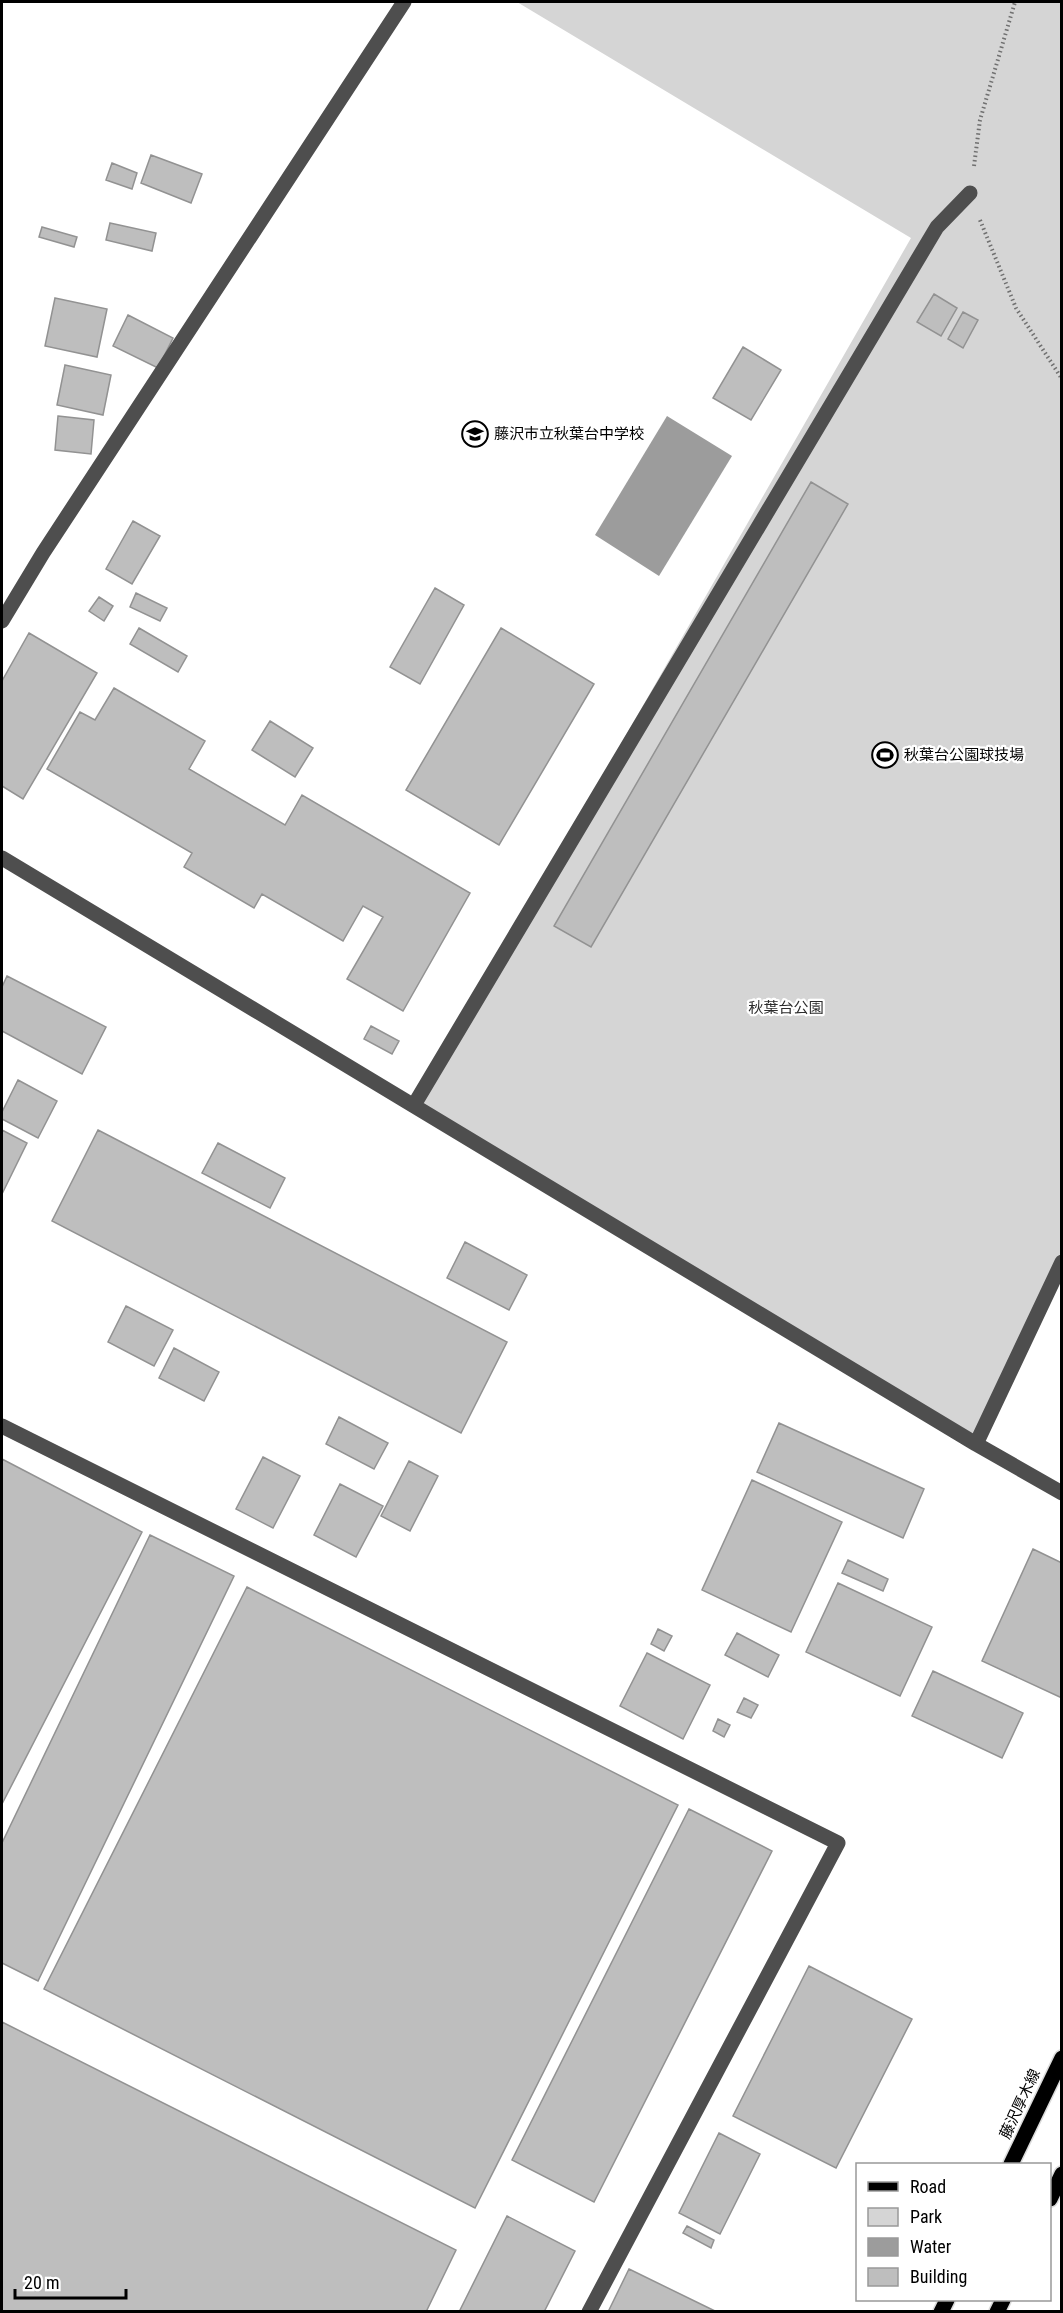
<svg xmlns="http://www.w3.org/2000/svg" width="1063" height="2313" font-family="'Roboto Condensed','Noto Sans JP',sans-serif">
<style>
.green{fill:#d5d5d5}
.water{fill:#9c9c9c}
.building{fill:#bebebe;stroke:#929292;stroke-width:1.5}
.lines{fill:none;stroke-linecap:round;stroke-linejoin:round}
.major-casing{stroke:#dbdbdb;stroke-width:18}
.path{stroke:#707070;stroke-width:4;stroke-dasharray:1.5 3;stroke-linecap:butt}
.minor{stroke:#4e4e4e;stroke-width:15}
.major{stroke:#000;stroke-width:15}
.labels{text-anchor:middle;dominant-baseline:central;stroke-width:4.5;stroke-linejoin:round;paint-order:stroke}
.poi-label{font-size:15px;fill:#000;stroke:#fff;text-anchor:start}
.park-label{font-size:15px;fill:#2c2c2c;stroke:#fff}
.street-label{font-size:15px;fill:#000;stroke:#fff}
</style>
<rect width="100%" height="100%" fill="#fff"/>
<!-- green -->
<path class="green" d="M517 2H1061V1262L976 1444 414 1105 911 238Z"/>
<!-- water -->
<path class="water" d="M667 416 732 456 659 576 595 535Z"/>
<!-- building -->
<path class="building" d="M151 155 202 174 191 203 141 183Z
M112 163 137 173 132 189 106 180Z
M110 223 156 233 152 251 106 240Z
M42 227 77 237 74 247 39 237Z
M934 294 957 308 941 336 917 322Z
M55 298 107 309 97 357 45 346Z
M963 312 978 320 963 348 948 339Z
M128 315 173 338 158 368 113 346Z
M743 347 781 370 751 420 713 398Z
M65 365 111 375 103 415 57 405Z
M58 416 94 420 91 454 55 450Z
M811 482 848 504 591 947 554 926Z
M133 521 160 536 132 584 106 569Z
M435 588 464 605 420 684 390 667Z
M136 593 167 608 160 621 130 607Z
M99 597 113 606 104 621 89 611Z
M139 628 187 656 178 672 130 644Z
M501 628 594 684 499 845 406 790Z
M29 633 97 673 23 799 2 786V681Z
M114 688 205 741 189 769 285 825 302 795 470 893 403 1011 347 979 383 917 363 906 343 941 262 894 254 908 184 867 192 853 47 769 80 712 95 720Z
M270 721 313 748 295 777 252 750Z
M7 976 106 1027 82 1074 2 1031V987Z
M371 1026 399 1041 392 1054 364 1039Z
M18 1080 57 1101 38 1138 2 1119V1112Z
M2 1130 27 1143 2 1194Z
M98 1130 507 1342 461 1433 52 1221Z
M218 1143 285 1178 270 1208 202 1173Z
M465 1242 527 1275 509 1310 447 1278Z
M126 1306 173 1330 154 1366 108 1342Z
M174 1348 219 1372 204 1401 159 1378Z
M339 1417 388 1443 374 1469 326 1444Z
M779 1423 924 1489 903 1538 757 1472Z
M263 1457 300 1476 273 1528 236 1509Z
M2 1459 142 1532 2 1804Z
M409 1461 438 1476 410 1531 381 1516Z
M752 1480 842 1522 791 1632 702 1590Z
M340 1484 383 1506 356 1557 314 1535Z
M150 1535 234 1576 38 1981 2 1963V1843Z
M1033 1549 1062 1563V1698L982 1661Z
M848 1560 888 1579 883 1591 842 1573Z
M838 1583 932 1627 900 1696 806 1652Z
M247 1587 678 1805 475 2208 44 1989Z
M658 1629 672 1636 664 1651 651 1644Z
M737 1633 779 1655 768 1677 725 1655Z
M647 1653 710 1685 683 1739 620 1706Z
M933 1671 1023 1713 1002 1758 912 1716Z
M744 1698 758 1705 751 1718 737 1712Z
M718 1719 730 1725 724 1737 713 1731Z
M689 1809 772 1851 594 2202 512 2160Z
M809 1966 912 2019 836 2168 733 2116Z
M2 2022 456 2250 426 2312H2Z
M719 2133 760 2154 720 2234 679 2213Z
M507 2216 575 2251 544 2312H459Z
M687 2226 714 2240 711 2248 683 2233Z
M629 2269 717 2312H608Z"/>
<g class="lines">
<!-- major casing -->
<g class="major-casing">
<path id="major" d="M1011 2164 1062 2058
M1050 2199 1062 2174
M941 2312 947 2300
M997 2312 1003 2300"/>
</g>
<!-- path -->
<path class="path" d="M974 166 980 120 1015 2
M980 220 1016 308 1062 379"/>
<!-- minor -->
<path class="minor" d="M2 621 43 553 404 2
M2 858 976 1444 1062 1493
M414 1105 937 227 970 193
M2 1426 838 1843 589 2312
M976 1444 1062 1262"/>
<!-- major -->
<use href="#major" class="major"/>
</g>
<!-- icons -->
<defs>
<g id="school-ring" transform="scale(1.35)"><circle r="9.5" fill="#fff" stroke="#000" stroke-width="1.5"/><path d="M0-5L7-2L0 1L-7-2ZM-4 1L0 2.5L4 1V4Q0 6-4 4Z" fill="#000"/></g>
<g id="stadium-ring" transform="scale(1.35)"><circle r="9.5" fill="#fff" stroke="#000" stroke-width="1.5"/><path d="M0-5a6.5 5 0 1 0 0 10a6.5 5 0 1 0 0-10ZM-3.5-1.8h7v3.6h-7Z" fill="#000"/></g>
</defs>
<g fill-rule="evenodd">
<use href="#school-ring" x="475" y="434"/>
<use href="#stadium-ring" x="885" y="755"/>
</g>
<g class="labels">
<!-- poi labels -->
<g class="poi-label">
<text x="494" y="434">藤沢市立秋葉台中学校</text>
<text x="904" y="755">秋葉台公園球技場</text>
</g>
<!-- park labels -->
<g class="park-label">
<text x="786" y="1008">秋葉台公園</text>
</g>
<!-- street labels -->
<g class="street-label">
<text transform="translate(1020 2104) rotate(-65)">藤沢厚木線</text>
</g>
</g>
<!-- border -->
<rect width="1063" height="2313" fill="none" stroke="#000000" stroke-width="6"/>
<!-- legend -->
<rect x="856" y="2163" width="195" height="138" fill="#ffffff" stroke="#999999" stroke-width="1.5"/>
<rect x="868" y="2182" width="30" height="9" fill="#000000" stroke="#999999" stroke-width="1.5"/>
<text x="910" y="2193" font-size="18" fill="#000000">Road</text>
<rect x="868" y="2208" width="30" height="18" fill="#d5d5d5" stroke="#999999" stroke-width="1.5"/>
<text x="910" y="2223" font-size="18" fill="#000000">Park</text>
<rect x="868" y="2238" width="30" height="18" fill="#9c9c9c" stroke="#999999" stroke-width="1.5"/>
<text x="910" y="2253" font-size="18" fill="#000000">Water</text>
<rect x="868" y="2268" width="30" height="18" fill="#bebebe" stroke="#999999" stroke-width="1.5"/>
<text x="910" y="2283" font-size="18" fill="#000000">Building</text>
<!-- scale -->
<path d="M15 2289v9h111v-9" fill="none" stroke="#000000" stroke-width="3"/>
<text x="24" y="2289" font-size="18" fill="#000000" stroke="#ffffff" stroke-width="4.5" paint-order="stroke">20 m</text>
</svg>
